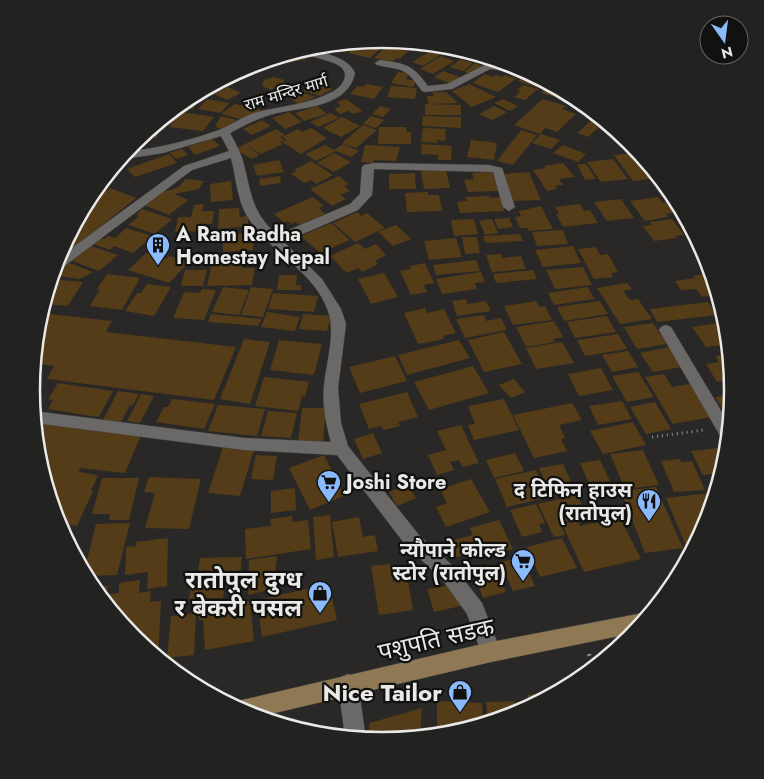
<svg xmlns="http://www.w3.org/2000/svg" width="764" height="779" font-family="Jost,'Noto Sans Devanagari',sans-serif">
<style>
.building{fill:#533c17}
.lines{fill:none;stroke-linecap:round;stroke-linejoin:round}
.street-casing{stroke:#464543;stroke-width:1}
.secondary-casing{stroke:#464543;stroke-width:1}
.path-far2{stroke:#8f8e8c;stroke-width:2;stroke-dasharray:0.5 2.5;stroke-linecap:butt}
.path-far1{stroke:#8f8e8c;stroke-width:3;stroke-dasharray:1 4;stroke-linecap:butt}
.path{stroke:#8f8e8c;stroke-width:4;stroke-dasharray:2 5;stroke-linecap:butt}
.street{fill:#6b6967;fill-rule:evenodd}
.secondary{fill:#8e7954;fill-rule:evenodd}
.labels{text-anchor:middle;dominant-baseline:central;stroke-width:4.5;stroke-linejoin:round;paint-order:stroke}
.far-street-label{font-size:16px;fill:#eae9e8;stroke:#111110}
.poi-label{font-size:20px;font-weight:bold;fill:#eae9e8;stroke:#111110;text-anchor:start}
.near-poi-label{font-size:24px;font-weight:bold;fill:#eae9e8;stroke:#111110;text-anchor:end}
.near-street-label{font-size:24px;fill:#eae9e8;stroke:#111110}
.rim{fill:none;stroke:#eae9e8;stroke-width:2.5}
</style>
<rect width="100%" height="100%" fill="#292826"/>
<!-- building -->
<path class="building" d="M391 40 414 42 407 49 386 45Z
M360 42 382 47 370 58 348 53Z
M325 44 317 52 305 48 314 45Z
M334 44 351 47 346 52 329 49Z
M387 46 408 51 400 59 396 58 393 62 374 58Z
M451 47 461 49 468 51 461 58 444 54Z
M429 52 440 55 423 66 412 62Z
M293 53 296 57 304 56 307 59 282 64 276 57Z
M441 56 454 61 433 74 420 69Z
M461 59 473 63 463 71 450 67Z
M475 63 482 66 471 74 464 72Z
M443 71 460 77 451 84 434 77Z
M398 72 409 73 406 79 416 81 413 87 391 83Z
M529 72 542 79 547 82 540 88 518 81Z
M485 74 493 77 496 75 502 77 505 75 516 79 498 92 472 83Z
M274 77 284 80 285 85 271 90 262 86 264 80Z
M223 79 214 91 201 90Z
M549 83 560 89 568 93 563 99 541 93Z
M311 84 323 86 333 89 320 96 303 91Z
M366 84 383 87 374 99 350 94 357 86 363 87Z
M469 84 496 97 472 107 452 91Z
M523 85 538 89 525 100 514 97 521 91 517 90Z
M391 86 417 88 415 99 387 97Z
M228 87 241 93 227 100 214 94Z
M293 91 300 93 292 99 285 96Z
M432 92H446L458 103 428 104 427 96H434Z
M303 93 316 97 298 104 292 100Z
M569 95 577 98 591 109 563 102Z
M190 97H200L193 109 179 108 181 104H179Z
M207 99 229 103 221 113 198 109Z
M346 99 363 111 353 114 348 111 340 114 334 109 341 106 337 102Z
M503 99 518 106 510 111 494 103Z
M543 99 566 106 562 109 576 114 557 132 545 128 540 134 514 125Z
M235 104 262 110 241 119 221 114Z
M425 104 461 105V115H425Z
M317 106 327 114 304 121 295 113Z
M380 106 391 109 383 117 372 114Z
M494 106 507 112 492 120 479 114Z
M171 111H176L168 124 156 123Z
M181 112 214 117 203 131 169 127Z
M289 112 302 122 285 129 272 118Z
M331 113 339 118 318 127 310 122Z
M221 116 237 120 223 130 215 126Z
M371 116 384 120 376 128 363 124Z
M423 116 461 117V128L422 126Z
M342 117 360 126 341 137 323 128Z
M594 118 605 122 588 137 577 133Z
M262 120 271 126 252 135 243 129Z
M155 125H163L156 138H139Z
M363 125 377 130 356 148 342 143Z
M379 127H406L407 132H411V144H378Z
M311 128 327 138 301 154 282 142 287 140 282 137 298 129 303 132Z
M423 128 446 129 445 141 437 140V143L421 142Z
M276 129 285 135 280 137 285 140 280 142 283 144 261 154 245 144Z
M521 130 537 135 513 165 497 161Z
M541 134 560 140 551 149 532 143Z
M626 138 630 142 636 149 627 150 619 139Z
M212 139 220 146 195 155 188 147Z
M471 140 497 143 494 160 467 157Z
M245 144 260 155 251 159 236 149Z
M343 144 359 151 351 157 336 151 316 161 305 154 325 145 334 150Z
M422 144 452 146 451 160H438V155L421 154Z
M365 145 400 147 396 161 374 160 373 163 361 162Z
M563 145 586 154 578 162 553 153Z
M182 149 188 155 176 159 169 153Z
M334 153 351 162 334 172 317 163Z
M636 153 655 178 633 181 614 155Z
M169 154 177 163 135 177 127 169Z
M613 159 628 179 601 182 587 162Z
M279 160 284 172 257 176 253 165Z
M311 161 333 175 316 184 311 180 305 183 291 174 297 171 294 170Z
M563 163 575 177 559 179 563 185 555 186 557 189 547 191 533 170 546 168 544 166Z
M577 164H586L596 179 585 180Z
M446 170 450 188 424 189 421 171Z
M492 172 499 191 468 192 464 180 474 179 472 173Z
M529 172 541 200 513 201 503 174Z
M415 173 416 189H389V174Z
M280 176 281 183 260 186 259 179Z
M339 176 349 184 344 186 350 191 340 195 346 199 332 206 310 189Z
M185 179 204 181 199 189 174 194 188 200 169 215 144 205 163 190 168 191 180 186Z
M231 181 233 200 211 202 210 184Z
M110 188 136 198 56 262 83 208Z
M428 192V195H439L442 211 407 212 405 193Z
M489 196 490 198 501 197 504 211 460 213 457 202 467 201 465 197Z
M313 197 324 206 319 208 325 214 299 225 296 222 291 224 288 221 284 223 274 214Z
M658 197 663 203 667 202 676 212 666 214 668 217 645 221 630 201Z
M621 199 634 218 607 221 594 202Z
M204 204 202 211H214L212 224H205L204 231 175 232 178 217H191L194 205Z
M580 204 584 211 590 210 598 223 563 227 556 214H559L555 207Z
M541 206 553 229 528 231 527 228H520L515 217 521 216 519 211Z
M239 208 240 217 248 216V226L218 229 219 209Z
M142 209 172 219 155 234 128 225 139 216 136 215Z
M357 212 361 216 367 213 385 228 355 242 333 223Z
M686 217 693 230 683 231 676 218Z
M509 218 513 227 498 229 494 219Z
M474 219 478 234 454 236 451 220Z
M492 219 498 233 485 235 479 221Z
M672 219 684 235 675 236 677 238 654 241 643 226 652 225 650 222Z
M331 223 350 240 320 253 301 236Z
M396 225 411 239 393 246 378 232Z
M126 228 153 236 133 253 114 246 110 250 93 244 100 238 104 239 108 236 115 238Z
M563 230 568 244 537 246 532 232Z
M254 233 253 250 223 252V235Z
M520 234 523 241 485 243 483 236Z
M462 237H477L480 253 465 254Z
M456 238 462 257 429 260 424 241Z
M358 243 365 249 376 244 386 255 375 261 378 264 363 272 358 268 347 273 330 256Z
M91 246 118 255 99 271 72 261Z
M573 246 581 263 543 267 535 250Z
M596 247 600 255 608 254 618 272 611 273 613 277 594 279 578 249Z
M146 253 166 259 169 256 189 262 169 283 128 270Z
M219 254H248L247 263H217Z
M501 254 502 258 521 256 526 269 492 272 486 255Z
M476 260 480 271 436 275 433 265Z
M67 262 93 272 79 279 52 275Z
M425 263 434 283 424 285 427 292 411 295 400 271 411 269 410 266Z
M212 264H242V268H255L252 285 207 286Z
M583 267 592 285 555 289 546 270Z
M185 270H207L203 286H181Z
M533 270 537 279 496 283 493 274Z
M481 272 485 282 475 283 477 289 442 294 436 279Z
M384 273 398 297 371 304 358 279Z
M107 274 140 278 122 310 90 306 100 289H97Z
M705 274 718 295 702 297 696 289 681 290 675 281 695 278 693 276Z
M279 275H297L296 285H301V290H277Z
M60 280 83 282 68 306 45 304Z
M627 283 632 289 623 291 630 300 638 299 652 319 620 324 597 288Z
M147 284 171 287 154 316 125 311 137 293H141Z
M223 287 249 290 239 315 212 312Z
M251 287 273 289 263 317 241 315Z
M588 287 594 299 554 305 548 293Z
M202 289 216 290 204 320 173 318 184 292 200 293Z
M273 293 318 296 314 312 268 309Z
M466 299 468 304 486 301 491 311 457 316 452 301Z
M536 301 540 307 545 306 552 320 513 325 504 306Z
M600 301 608 314 564 321 557 307Z
M708 302 717 315 657 322 650 309Z
M425 308 427 313 444 309 456 333 443 336 444 339 418 344 404 313Z
M267 312 300 317 295 331 261 327Z
M40 313 112 321 106 332 236 347 214 400 47 379 54 366 34 363Z
M211 314 262 319 258 326 208 322Z
M303 314 331 316 327 331 299 329Z
M484 315 486 321 501 318 507 330 465 338 456 319Z
M607 316 616 332 575 338 567 322Z
M554 321 563 337 553 339 555 342 526 347 516 327Z
M726 322 728 344 706 347 692 327Z
M653 323 667 344 637 349 624 327Z
M504 332 522 364 484 372 468 340Z
M618 334 627 349 585 356 577 340Z
M244 339 270 342 250 404 220 399Z
M279 340 322 344 314 375 270 370Z
M459 340 470 358 407 375 398 355Z
M562 342 574 363 536 369 526 348Z
M669 347 682 367 653 372 640 353Z
M628 351 638 367 612 372 602 355Z
M729 354 732 379 717 382 706 364 719 362 715 356Z
M395 356 407 381 360 393 349 367Z
M473 366 489 393 429 410 414 382Z
M601 368 613 390 579 396 568 374Z
M638 372 654 397 627 402 612 376Z
M664 374 672 387 690 384 711 417 673 424 645 377Z
M264 377 309 382 305 397 302 396 298 411 255 406Z
M514 379 525 392 511 398 499 385Z
M58 383 113 391 99 417 84 415 48 409 53 400 48 399Z
M732 387 730 412 725 413 715 397 726 396 722 388Z
M118 391 139 394 133 405H130L121 422 103 420Z
M407 392 418 417 398 422 400 426 384 430 381 426 369 429 359 404Z
M141 394 154 396 140 423 127 421Z
M172 399 215 404 204 429 156 422 164 407H168Z
M504 399 519 430 474 440 468 425 475 424 468 406Z
M622 401 632 419 598 425 589 406Z
M655 402 671 429 646 434 630 407Z
M572 403 582 420 559 425 565 438 561 439 567 451 534 458 513 415Z
M218 405 265 409 257 436 208 431Z
M302 408H326L323 442H298Z
M268 411 297 413 291 438 261 436Z
M42 420 142 433 125 473 80 468 79 472 98 475 91 491H93L77 526 58 524 38 458 35 431Z
M633 422 646 445 603 454 590 431Z
M461 425 479 463 463 467 459 460 450 462 454 470 437 475 428 455 446 450 437 431Z
M373 433 382 453 363 459 354 439Z
M223 447 254 450 240 496 208 493Z
M727 447 721 473 703 475 691 451Z
M643 450 659 485 625 489 610 454Z
M515 453 524 471 494 478 486 460Z
M256 455 277 456 273 480 251 479Z
M324 455 344 496 310 510 289 468Z
M680 459 681 462 692 461 705 490 674 492 661 461Z
M600 460 616 494 595 497 580 463Z
M563 464 576 493 551 497 539 468Z
M536 470 549 497 507 507 495 479Z
M149 477 201 479 189 529 145 528 155 493 144 492Z
M102 478H139L129 520H109L110 514H92Z
M471 479 490 512 446 527 436 507 447 503 440 489Z
M408 484 416 498 397 506 389 492Z
M656 487 683 548 645 553 621 491Z
M295 488 296 510 271 513V491Z
M710 493 713 500 706 524 692 551H688L666 498Z
M577 495 588 517 560 523 565 535 554 537 538 504Z
M536 504 545 523 539 524 542 532 522 537 510 510Z
M330 515 334 557 316 560 313 517Z
M292 516 293 522 308 520 311 549 246 559 245 529 271 526 270 519Z
M359 517 363 537 375 535 378 551 338 557 332 522Z
M620 518 641 559 584 572 562 524 578 521 580 526Z
M499 520 513 549 491 555 488 548 456 557 450 541 473 535 470 528Z
M130 523 117 575 86 576 84 572 96 524Z
M168 538 167 586 147 589 148 572 125 575 126 547 136 546V542Z
M562 538 577 568 540 577 527 547Z
M277 556 273 589 248 595 249 560Z
M242 557 240 578 197 579 200 558Z
M522 557 535 586 513 591 500 562Z
M390 564 393 582 408 580 413 610 379 615 371 566Z
M495 564 506 592 483 598 472 569Z
M140 580 139 593 151 591 150 602 161 601 158 657 134 637 108 606 109 594 119 593V583Z
M225 580 223 598 189 599 192 581Z
M329 584 337 620 262 637 257 600Z
M92 586H108L104 601 103 600Z
M447 586 462 603 461 606 434 612 427 589Z
M250 601 254 641 205 650 203 620H199L198 611Z
M196 613 194 655 167 658 171 616Z
M558 691 530 706 527 695Z
M437 701 482 703 483 724 450 734 437 735Z
M514 701 516 714 488 722 486 702Z
M422 708 420 737 382 740 367 739 370 723Z"/>
<g class="lines">
<!-- street casing -->
<g class="street-casing">
<path id="street" d="M304 48C321 53 348 56 355 73 348 107 304 107 277 113 260 117 245 125 230 133 234 141 239 149 242 158 252 192 249 209 277 235L350 204 360 194 362 167 364 165 374 163 489 165 502 168 515 207 509 211 503 207 493 172 374 169 372 195 358 210 284 242 322 279 341 309 346 324 338 388 341 423 348 446 419 535 453 566 482 603 501 652 498 659 491 662 484 659 467 614 441 578 407 547 337 455 244 450 35 423 34 411 244 438 331 442C326 424 322 405 324 386 326 362 336 334 328 311 314 270 268 252 247 216 237 199 236 177 231 158L192 170 59 270 53 271 57 259 184 166 229 151 221 136 163 153 131 158 124 154 129 147 134 151C162 147 192 140 219 130 232 125 242 117 254 113 280 106 308 105 332 92 339 89 348 79 344 71 340 60 306 57 296 51Z
M380 60C406 64 412 64 428 86L447 84 489 63 518 66 528 72 524 73 490 69 452 89 425 92 422 91C404 66 404 71 377 65L375 63Z
M666 325 671 327 729 424 728 441 722 439 659 330 661 327Z
M348 674 355 677 358 684 366 739 345 737 338 684 341 677Z"/>
</g>
<!-- secondary casing -->
<g class="secondary-casing">
<path id="secondary" d="M643 613 648 615 634 633 491 662 258 717 233 706 235 703 242 700 491 642Z"/>
</g>
<!-- path-far2 -->
<path class="path-far2" d="M384 47 389 39"/>
<!-- path-far1 -->
<path class="path-far1" d="M652 437 704 430"/>
<!-- path -->
<path class="path" d="M589 654 593 667"/>
<!-- street -->
<use href="#street" class="street"/>
<!-- secondary -->
<use href="#secondary" class="secondary"/>
</g>
<!-- icons -->
<defs>
<g id="building-pin" transform="scale(1.25)"><path d="M0 17L-7.5 6A9.5 9.5 0 1 1 7.5 6Z" fill="#8abafc" stroke="#111110"/><path d="M-4-6H4V6H1V3H-1V6H-4ZM-2.5-4.3h1.7v1.8h-1.7ZM.8-4.3h1.7v1.8H.8ZM-2.5-1h1.7V.8h-1.7ZM.8-1h1.7V.8H.8Z" fill="#111"/></g>
<g id="supermarket-pin" transform="scale(1.25)"><path d="M0 17L-7.5 6A9.5 9.5 0 1 1 7.5 6Z" fill="#8abafc" stroke="#111110"/><path d="M-6-5.5h2.5l.6 2H6L4.5 2H-2.5L-4.4-4H-6ZM-1.5 3.2a1.3 1.3 0 1 0 .1 0ZM3 3.2a1.3 1.3 0 1 0 .1 0Z" fill="#111"/></g>
<g id="restaurant-pin" transform="scale(1.25)"><path d="M0 17L-7.5 6A9.5 9.5 0 1 1 7.5 6Z" fill="#8abafc" stroke="#111110"/><path d="M-5-6h1v4h1v-4h1v4h1v-4h1v5L-1.5 .5V6h-2V.5L-5-1ZM5-6V6H3V1.5H1.5Q1.5-4 5-6Z" fill="#111"/></g>
<g id="shop-pin" transform="scale(1.25)"><path d="M0 17L-7.5 6A9.5 9.5 0 1 1 7.5 6Z" fill="#8abafc" stroke="#111110"/><path d="M-5-2.5h2.3a2.7 3.5 0 0 1 5.4 0H5L5.5 6h-11ZM-1.5-2.5h3a1.5 2.3 0 0 0-3 0Z" fill="#111"/></g>
</defs>
<g fill-rule="evenodd">
<use href="#building-pin" x="158" y="245"/>
<use href="#supermarket-pin" x="329" y="482"/>
<use href="#restaurant-pin" x="649" y="501"/>
<use href="#supermarket-pin" x="523" y="561"/>
<use href="#shop-pin" x="320" y="593"/>
<use href="#shop-pin" x="460" y="692"/>
</g>
<g class="labels">
<!-- far-street labels -->
<g class="far-street-label">
<text transform="translate(286 93) rotate(-17)">राम मन्दिर मार्ग</text>
</g>
<!-- poi labels -->
<g class="poi-label">
<text x="176" y="234">A Ram Radha<tspan x="176" dy="23">Homestay Nepal</tspan></text>
<text x="346" y="482">Joshi Store</text>
<text x="632" y="490" text-anchor="end">द टिफिन हाउस<tspan x="632" dy="23">(रातोपुल)</tspan></text>
<text x="506" y="550" text-anchor="end">न्यौपाने कोल्ड<tspan x="506" dy="23">स्टोर (रातोपुल)</tspan></text>
</g>
<!-- near-poi labels -->
<g class="near-poi-label">
<text x="302" y="579">रातोपुल दुग्ध<tspan x="302" dy="28">र बेकरी पसल</tspan></text>
<text x="442" y="692">Nice Tailor</text>
</g>
<!-- near-street labels -->
<g class="near-street-label">
<text transform="translate(436 639) rotate(-13)">पशुपति सडक</text>
</g>
</g>
<!-- crop -->
<path d="M0 0H764V779H0ZM40 390a342 342 0 1 1 684 0a342 342 0 1 1-684 0Z" fill="#222221" fill-rule="evenodd"/>
<path class="rim" d="M40 390a342 342 0 1 1 684 0a342 342 0 1 1-684 0Z"/>
<!-- north arrow -->
<g transform="translate(724 40) rotate(166)"><circle r="24" fill="#111110" stroke="#686766"/>
<path d="M0-4L9 19L0 12L-9 19Z" fill="#8abafc"/>
<text y="-8" font-size="14" font-weight="bold" text-anchor="middle" fill="#eae9e8">N</text>
</g>
</svg>
